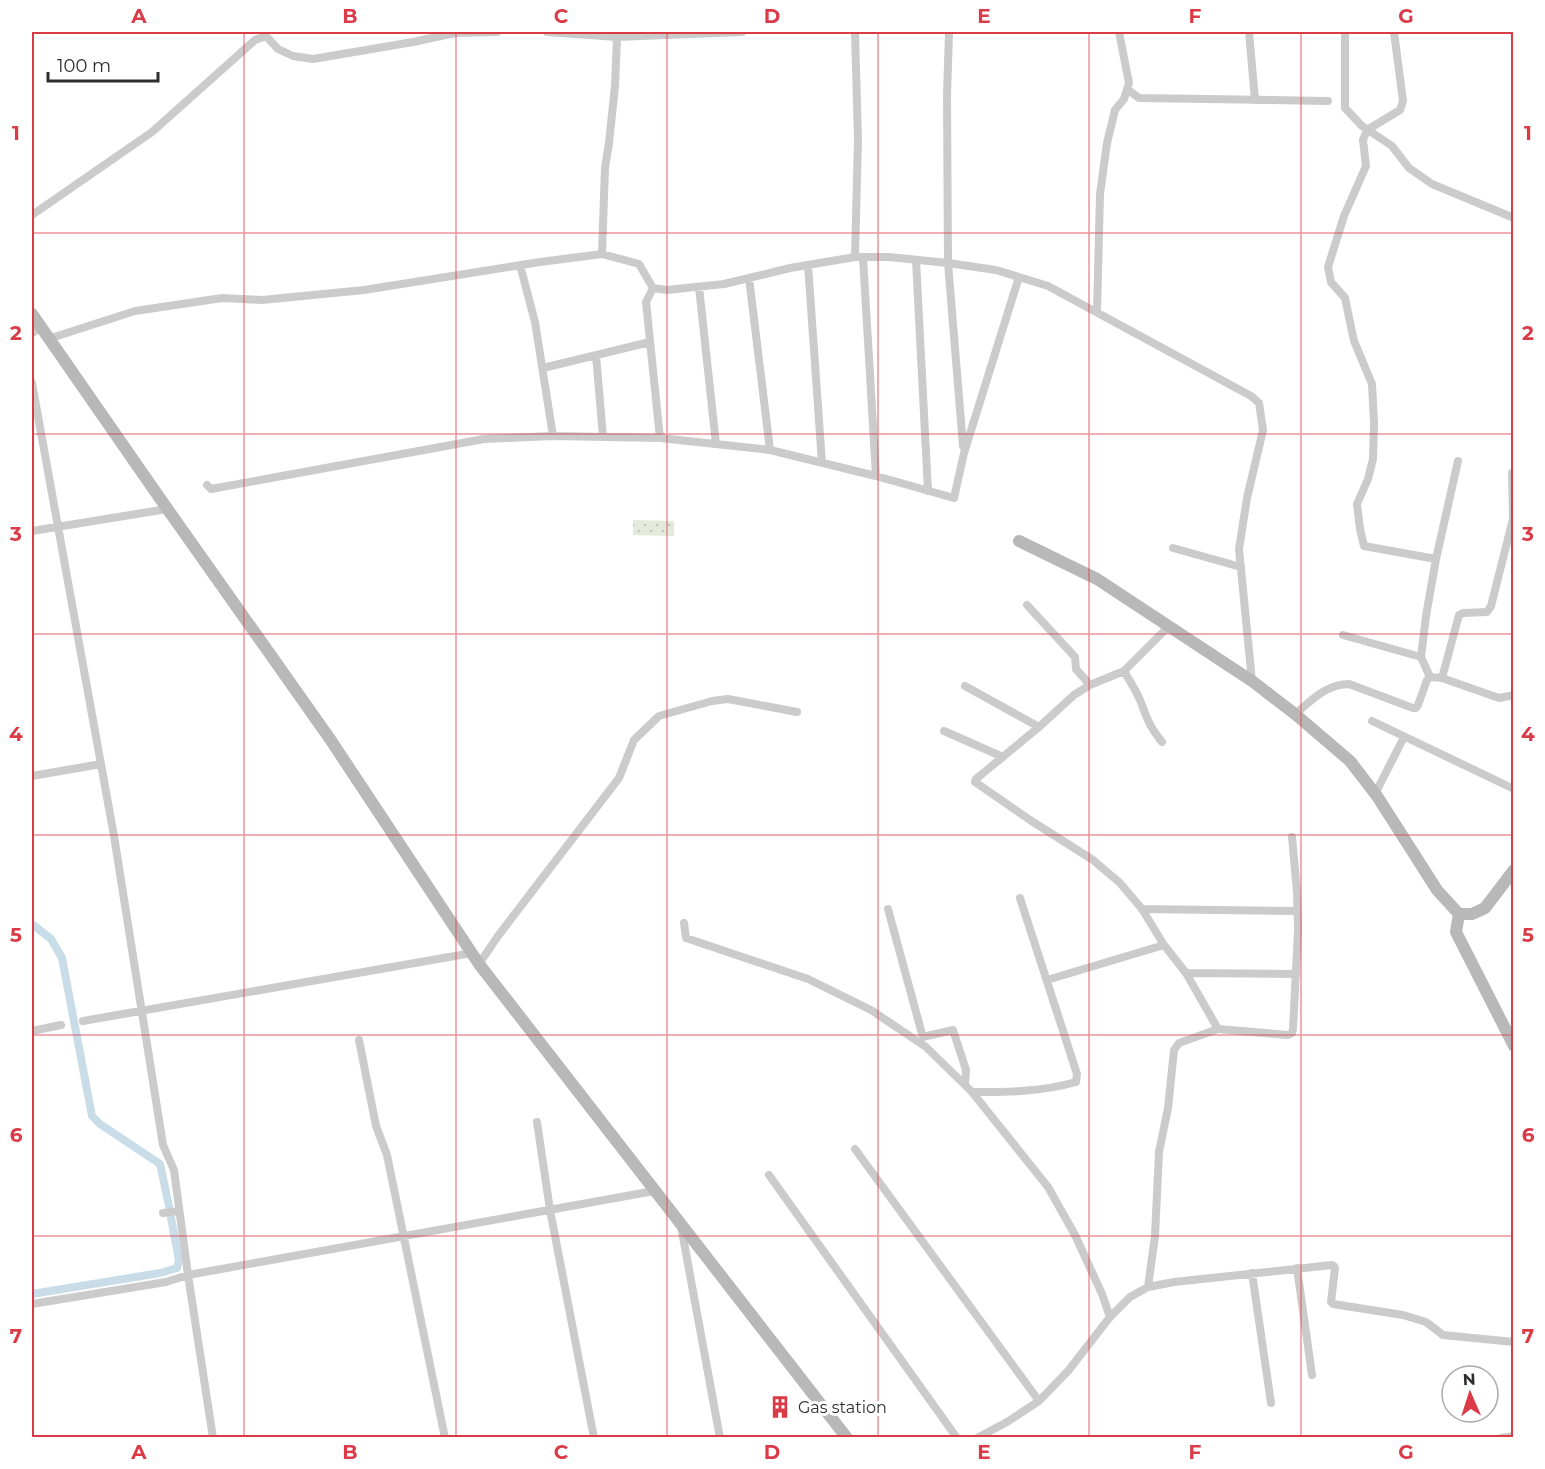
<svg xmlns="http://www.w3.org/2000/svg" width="1545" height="1469" font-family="Montserrat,sans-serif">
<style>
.grass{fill:url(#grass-dots)}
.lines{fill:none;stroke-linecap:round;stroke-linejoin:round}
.canal{stroke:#c9dde9;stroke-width:8}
.street{stroke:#cbcbcb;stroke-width:8}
.secondary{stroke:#b8b8b8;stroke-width:12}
.grid{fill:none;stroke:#db3a47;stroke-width:1.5;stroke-opacity:0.55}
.labels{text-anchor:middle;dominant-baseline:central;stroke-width:6;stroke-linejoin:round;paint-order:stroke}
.poi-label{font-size:16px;fill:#2e2e2e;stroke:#fff;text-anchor:start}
.neatline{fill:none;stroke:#db3a47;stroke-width:2}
.grid-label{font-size:20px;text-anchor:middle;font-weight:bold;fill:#db3a47}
</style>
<defs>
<pattern id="grass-dots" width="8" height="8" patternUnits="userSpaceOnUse" patternTransform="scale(1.5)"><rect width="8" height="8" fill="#e4eadc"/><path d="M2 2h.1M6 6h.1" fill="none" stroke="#c4c9bd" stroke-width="1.8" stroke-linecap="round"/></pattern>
</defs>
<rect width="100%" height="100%" fill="#fff"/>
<!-- grass -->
<path class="grass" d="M633 520 674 521V536L633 535Z"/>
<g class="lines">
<!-- canal -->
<path class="canal" d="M32 924 51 939 62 958 92 1116 100 1124 160 1164 169 1206
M32 1294 160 1273 177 1268 179 1260 171 1218"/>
<!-- street -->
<path class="street" d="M547 32 617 37 742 32
M855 32 858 140 855 257
M949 32 947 96 948 263 963 446
M1249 32 1255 100
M1345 32V108L1362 126 1392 146 1409 168 1432 184 1514 218
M1394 32 1403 101 1400 110 1367 130 1363 140 1366 166 1344 216 1328 267 1331 282 1345 298 1354 341 1372 384 1374 423 1373 459 1368 479 1357 504 1360 529 1364 546 1436 559
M1127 89 1139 98 1328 101
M32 215 152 132 255 40 266 36 278 49 293 56 313 59 413 42 455 33 497 32
M602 254 605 168 609 143 615 86 617 37
M863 257 876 476
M916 260 928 491
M520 265 535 322 553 436
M808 265 822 463
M749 278 770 450
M699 287 716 444
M653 288 646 302 660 438
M1097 312 1100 194 1107 143 1115 110 1124 99 1129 83 1119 32
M32 333 40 328
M48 339 135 311 222 298 262 300 364 290 540 262 602 254 639 264 653 288 667 290 724 284 790 268 855 257H889L948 263 996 270 1048 286 1251 396 1259 403 1263 430 1247 498 1239 549 1252 681
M596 355 603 437
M543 368 650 342
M32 383 114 836 163 1145 174 1170 188 1275 213 1438
M207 485 211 489 484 439 553 436 660 438 770 450 876 476 954 498 964 453 1019 277
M32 531 167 509
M1173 548 1241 567
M1027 605 1075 657 1076 669 1090 685
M1168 627 1124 671 1090 685 1074 695 1039 727 976 779 975 782 1030 820 1093 860 1120 883 1142 909 1164 945 1186 973 1218 1029
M1343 635 1421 657
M1124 671C1130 682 1138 693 1142 705 1148 722 1151 728 1162 742
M1430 677 1421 657 1426 616 1436 559 1458 461
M1442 678 1459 615 1463 613 1487 612 1491 606 1513 519 1512 473
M965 686 1039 727
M1295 714C1311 701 1326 684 1349 684L1413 708H1416L1418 705 1427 680 1430 677 1442 678 1499 698 1514 695
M1372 721 1514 789
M944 731 1003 757
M32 776 101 764
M1375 794 1404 737
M888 909 922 1034 924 1037 927 1036 953 1030 966 1070 965 1084
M1142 909 1297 911
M684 923 686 938 808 979 871 1010 926 1047 972 1092 1048 1187 1075 1235 1102 1294 1110 1317
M479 964 498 936 619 778 634 740 659 716 712 701 728 699 797 712
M1186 973 1296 974
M1047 980 1164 945
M83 1021 472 953
M32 1031 61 1025
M359 1040 376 1126 387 1155 445 1438
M972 1092C1008 1092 1041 1092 1076 1082L1077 1074 1020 898
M537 1122 550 1210 594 1438
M855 1149 1039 1401
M769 1175 957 1438
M163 1213 179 1211
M681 1226 720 1438
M1297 1268 1312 1375
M1252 1273 1271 1403
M1148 1287 1155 1236 1159 1152 1168 1108 1174 1050 1179 1043 1218 1029 1288 1035 1292 1033 1293 1029 1298 930 1297 892 1292 837
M32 1304 166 1282 188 1275 654 1191
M977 1438 1007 1422 1039 1401 1068 1371 1110 1317 1130 1297 1148 1287 1174 1282 1332 1265 1334 1266 1335 1268 1331 1302 1333 1304 1403 1315 1426 1322 1443 1335 1514 1342
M1501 1438 1514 1436"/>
<!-- secondary -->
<path class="secondary" d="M32 314 159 497 330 739 479 964 847 1438
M1019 541 1097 579 1252 681 1295 714 1350 761 1377 796 1437 890 1459 914H1472L1485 908 1514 870
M1459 914 1456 932 1514 1046"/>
</g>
<!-- grid -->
<path class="grid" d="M244 32V1438M456 32V1438M667 32V1438M878 32V1438M1089 32V1438M1301 32V1438M32 233H1514M32 434H1514M32 634H1514M32 835H1514M32 1035H1514M32 1236H1514"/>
<!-- icons -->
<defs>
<g id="building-bare" transform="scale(1.8)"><path d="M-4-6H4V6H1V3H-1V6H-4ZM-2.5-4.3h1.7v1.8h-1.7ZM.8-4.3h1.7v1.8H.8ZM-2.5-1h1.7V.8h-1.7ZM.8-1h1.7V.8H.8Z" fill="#db3a47" stroke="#fff" stroke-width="2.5" paint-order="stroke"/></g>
</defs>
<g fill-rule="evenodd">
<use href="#building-bare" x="780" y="1407"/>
</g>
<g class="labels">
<!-- poi labels -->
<g class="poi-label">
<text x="798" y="1407">Gas station</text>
</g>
</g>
<!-- border -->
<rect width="1545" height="1469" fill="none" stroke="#ffffff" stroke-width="66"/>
<!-- north arrow -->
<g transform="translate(1470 1394) rotate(357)"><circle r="28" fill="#ffffff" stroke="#ababab" stroke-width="1.5"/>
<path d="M0-4.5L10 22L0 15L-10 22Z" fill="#db3a47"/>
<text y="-9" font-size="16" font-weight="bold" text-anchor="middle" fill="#2e2e2e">N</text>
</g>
<!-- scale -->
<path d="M48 72v9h110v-9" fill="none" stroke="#2e2e2e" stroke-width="3"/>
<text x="57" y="72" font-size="18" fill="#2e2e2e" stroke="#ffffff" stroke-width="4.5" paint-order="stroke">100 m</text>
<rect x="33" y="33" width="1479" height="1403" class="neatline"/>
<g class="grid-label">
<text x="139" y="23">A</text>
<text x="350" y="23">B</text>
<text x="561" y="23">C</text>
<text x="772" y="23">D</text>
<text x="984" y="23">E</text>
<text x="1195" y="23">F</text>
<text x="1406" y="23">G</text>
<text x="16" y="140">1</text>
<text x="1528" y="140">1</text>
<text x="16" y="340">2</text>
<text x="1528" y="340">2</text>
<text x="16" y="541">3</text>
<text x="1528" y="541">3</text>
<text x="16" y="741">4</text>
<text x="1528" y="741">4</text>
<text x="16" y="942">5</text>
<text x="1528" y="942">5</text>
<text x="16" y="1142">6</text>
<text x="1528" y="1142">6</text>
<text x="16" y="1343">7</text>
<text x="1528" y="1343">7</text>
<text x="139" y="1459">A</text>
<text x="350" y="1459">B</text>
<text x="561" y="1459">C</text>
<text x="772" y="1459">D</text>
<text x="984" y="1459">E</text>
<text x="1195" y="1459">F</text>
<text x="1406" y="1459">G</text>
</g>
</svg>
